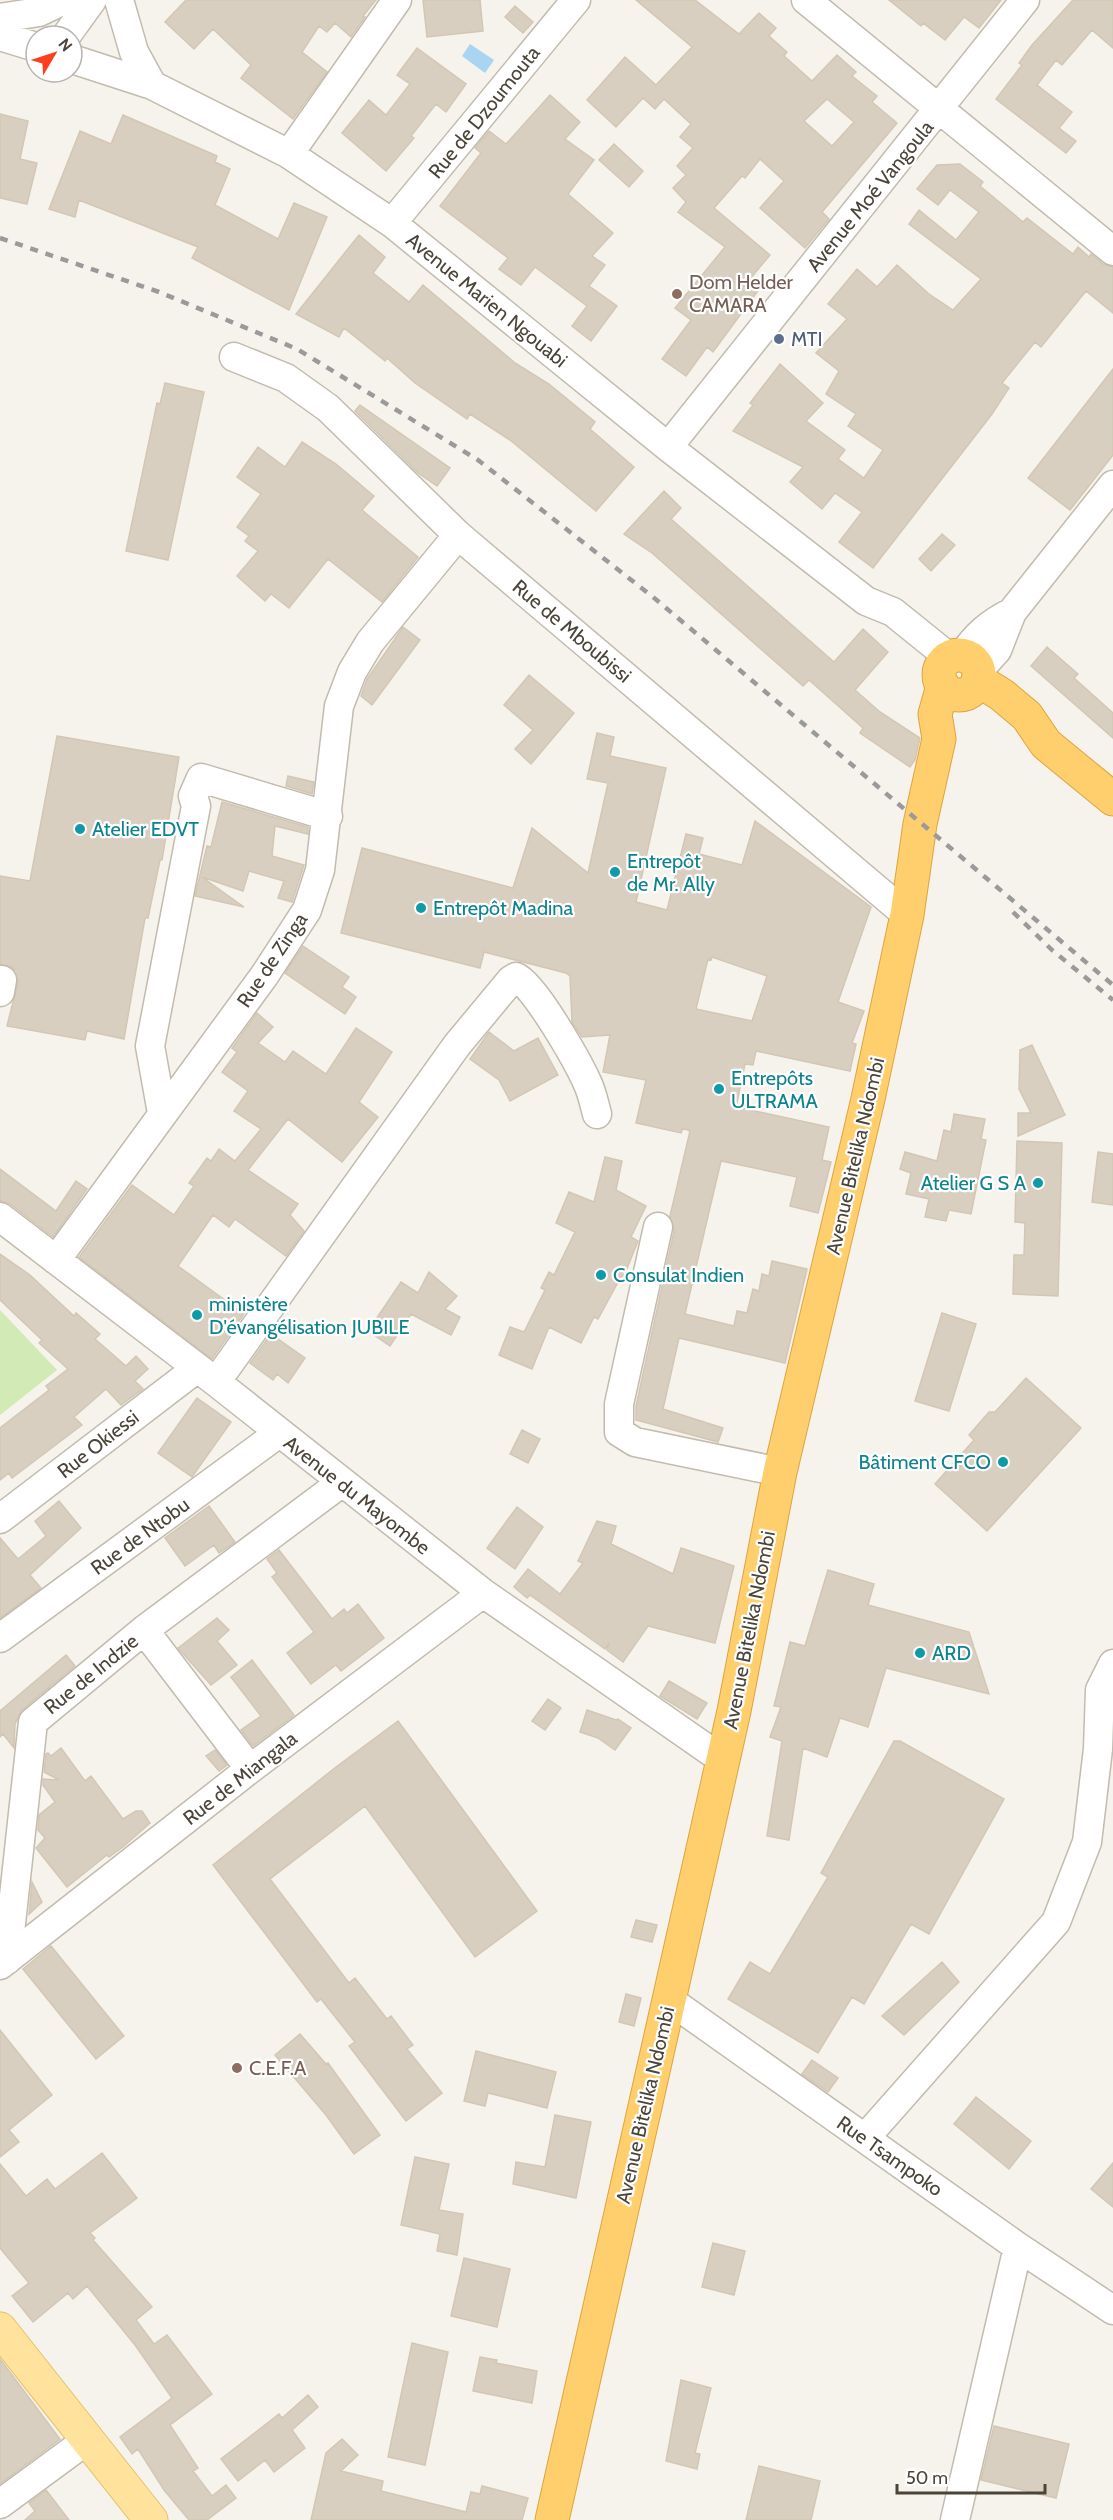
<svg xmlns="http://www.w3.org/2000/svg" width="1113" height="2520" font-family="Cabin,sans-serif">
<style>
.green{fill:#d2eab5}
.water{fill:#a9d4f2}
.building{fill:#d8cfc1;stroke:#d3c7b4;stroke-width:1.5;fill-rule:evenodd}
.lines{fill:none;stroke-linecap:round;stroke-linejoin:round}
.minor-casing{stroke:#c2bbae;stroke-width:31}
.major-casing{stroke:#e6c16a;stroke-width:35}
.highway-casing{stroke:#e0a43c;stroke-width:35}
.minor{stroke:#fff;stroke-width:28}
.major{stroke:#ffe39c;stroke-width:33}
.highway{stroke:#ffcf6e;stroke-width:33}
.rail{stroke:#9a9a9a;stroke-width:4.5;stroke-dasharray:8 8;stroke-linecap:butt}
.education-dot{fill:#8d6e63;stroke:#fff;stroke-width:2}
.service-dot{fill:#5c6f8a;stroke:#fff;stroke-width:2}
.culture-dot{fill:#0f9aa8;stroke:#fff;stroke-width:2}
.labels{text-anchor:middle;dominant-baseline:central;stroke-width:4.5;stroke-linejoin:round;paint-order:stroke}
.street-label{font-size:20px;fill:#4b4439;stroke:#fff}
.education-label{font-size:20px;fill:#785e54;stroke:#fff;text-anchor:start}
.service-label{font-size:20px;fill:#4e5e75;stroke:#fff;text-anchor:start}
.culture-label{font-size:20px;fill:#0d838f;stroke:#fff;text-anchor:start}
</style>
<rect width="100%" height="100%" fill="#f6f3ec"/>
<!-- green -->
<path class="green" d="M0 1310 57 1370 0 1415Z"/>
<!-- water -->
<path class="water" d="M470 44 494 60 485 73 462 56Z"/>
<!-- building -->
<path class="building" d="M186 0H376L363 16 365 17 351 37 335 23 327 32 319 26 302 52 327 72 293 119 241 78 251 65 213 29 194 49 165 22Z
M423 0H480L483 31 427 37Z
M636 0H695L739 34 759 13 776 28 769 36 787 52 784 56 812 81 837 55 856 72 852 76 877 96 872 102 897 123 822 212 829 219 805 248 760 208 784 181 760 159 745 178 742 176 714 208 770 255 750 279 760 288 713 352 707 347 686 376 662 359 691 320 675 308 725 247 678 212 686 202 673 188 686 175 677 166 693 148 680 137 691 124 664 99 655 109 643 98 616 127 587 100 625 57 656 85 692 47ZM827 99 854 122 832 146 804 121Z
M889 0H1001L979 28 964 17 945 40 923 23 921 26Z
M1073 0H1113V48L1092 30 1062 65 1056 60 1037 85 1072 112 1059 128 1076 141 1066 153 996 99 1022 65 1019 63 1032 45Z
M515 6 533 22 523 33 505 17Z
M417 48 466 84 446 112 436 104 411 136 414 138 386 171 342 133 369 100 386 115 410 84 397 75Z
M550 95 580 122 565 139 594 160 568 194 613 233 592 256 605 265 589 286 617 306 591 341 572 326 587 306 535 267 521 285 499 269 508 258 440 206 481 153 475 148 489 131 506 144Z
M0 114 28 121 20 159 37 163 27 204 0 198Z
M123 115 217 156 215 162 230 169 215 205 278 239 294 203 327 217 289 310 192 258 198 247 79 200 75 217 49 209 80 131 111 144Z
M614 144 643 171 629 187 599 160Z
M960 164 983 182 980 186 1023 222 1027 218 1073 254 1078 247 1089 257 1091 254 1103 264 1113 267V313L1086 291 1041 347 1035 342 1002 383 1009 388 992 414 873 568 839 542 862 512 835 493 822 509 790 482 803 467 733 431 753 405 750 403 780 364 823 403 806 421 845 450 838 459 864 478 883 450 848 426 856 414 826 394 839 371 816 353 847 319 828 304 857 269 877 287 897 265 929 294 953 310 981 279 909 224 919 210 956 240 979 212 950 190 938 205 917 189 937 165Z
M359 235 385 257 373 273 409 302 423 285 515 363 549 384 595 422 590 429 634 467 596 511 510 440 470 414 467 419 415 383 387 358 385 361 344 328 339 337 296 314Z
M1113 369V455L1070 510 1028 478Z
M165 383 204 392 168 560 126 551 157 403 160 404Z
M360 405 450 468 437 486 418 473 355 411Z
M302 442 336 464 374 496 362 510 418 557 382 602 328 559 289 608 271 594 265 601 237 576 258 551 245 541 249 536 237 527 261 494 237 477 258 447 285 467Z
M664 491 681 508 671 519 834 662 863 629 888 652 855 690 880 712 920 738 915 760 910 767 860 733 863 728 809 680 803 686 652 553 624 534Z
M942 534 955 545 931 571 919 559Z
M403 627 420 640 372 705 361 696 367 679Z
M1047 647 1078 674 1074 678 1113 713V738L1031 666Z
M529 675 574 713 531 764 515 749 533 730 504 705Z
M597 733 614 737 610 756 666 768 636 902 667 910 686 834 703 838 699 854 742 865 755 821 871 907 838 1002 864 1011 852 1043 856 1044 850 1071 756 1051 753 1065 745 1064 736 1107 829 1127 822 1160 831 1162 818 1213 790 1206 797 1177 721 1161 685 1314 734 1326 737 1311 747 1313 753 1289 759 1291 762 1274 769 1276 772 1261 807 1269 785 1363 679 1338 663 1409 723 1428 718 1442 636 1420V1406L674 1231 670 1216 690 1131 683 1128 681 1133 636 1123 646 1080 603 1072 610 1035 582 1037 572 1022 570 976 566 973 484 952 480 968 341 933 362 848 513 888 532 828 588 873 608 783 587 779ZM712 957 767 976 752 1021 696 1009 708 959 711 960Z
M57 736 179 757 162 860H160L148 918H145L124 1039 87 1031 85 1040 7 1026 18 982 13 968 0 964V876L30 881Z
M288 776 314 782 312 794 286 786Z
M222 802 308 827V834L275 826 272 856 304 865 292 902 278 898 284 881 249 871 243 891 202 877 244 907 195 896 207 846 211 847Z
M303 946 349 977 342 987 356 997 345 1014 285 973Z
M257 1013 273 1027 258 1043 285 1062 293 1051 326 1074 356 1028 392 1052 359 1102 378 1117 342 1162 288 1119 248 1170 298 1204 290 1215 304 1231 286 1256 235 1219 229 1227 213 1215 178 1266 244 1314 212 1359 79 1257 132 1185 174 1215 194 1186 189 1183 207 1158 211 1161 219 1149 235 1161 261 1129 234 1111 248 1091 222 1072 237 1052 232 1048Z
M489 1032 514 1051 538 1038 558 1075 510 1101 499 1080 470 1059Z
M1032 1045 1065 1115 1018 1136V1113H1031L1019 1089 1020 1050Z
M954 1114 985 1119 981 1139 986 1140 971 1214 949 1210 946 1221 925 1217 929 1199 906 1194 911 1173 900 1169 905 1152 937 1161 944 1130 951 1132Z
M1017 1141 1062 1143 1058 1296 1013 1294 1014 1255H1024L1025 1223 1015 1222Z
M1098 1152 1113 1154V1205L1092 1202Z
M605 1157 622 1161 616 1190 646 1206 631 1237 638 1241 624 1276 622 1275 598 1319 594 1317 581 1343 549 1327 532 1369 499 1355 510 1327 524 1332 545 1290 541 1288 549 1272 554 1275 575 1232 556 1223 569 1192 594 1202Z
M0 1169 56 1211 76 1181 87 1189 53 1237 10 1204 0 1201Z
M0 1254 30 1275 74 1316 76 1313 100 1334 95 1339 126 1366 136 1356 148 1369 135 1381 143 1389 121 1405 106 1389 74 1417 82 1425 12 1478 9 1473 0 1480V1428L49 1390 46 1386 68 1369 39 1343 42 1340 0 1300Z
M429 1272 457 1296 445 1309 460 1317 451 1335 411 1314 390 1346 368 1331 401 1282 418 1293Z
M942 1313 976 1324 949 1411 915 1401Z
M271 1334 305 1358 288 1383 277 1374 273 1380 250 1363Z
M1026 1378 1081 1428 987 1531 935 1484 974 1440 969 1435 989 1412H995Z
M197 1398 231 1422 192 1477 158 1453Z
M522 1430 540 1439 528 1463 510 1454Z
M59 1501 81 1528 30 1575 41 1588 0 1618V1538L18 1559 46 1536 35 1521Z
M209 1506 235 1542 219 1553 214 1545 185 1566 165 1538Z
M517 1507 543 1527 515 1569 487 1548Z
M597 1521 616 1526 611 1544 673 1574 681 1548 734 1566 715 1643 648 1626 623 1662 607 1650 609 1643 605 1649 530 1595 527 1598 514 1587 528 1569 560 1594 583 1563 578 1561Z
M279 1550 332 1619 344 1609 347 1613 358 1604 384 1638 341 1671 336 1665 311 1684 287 1653 314 1632 272 1577 277 1573 267 1559Z
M828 1570 874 1584 868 1605 969 1632 989 1694 886 1668 868 1727 840 1718 827 1757 803 1748 789 1840 767 1836 782 1741 770 1737 781 1707 774 1706 790 1642 805 1646Z
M217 1618 229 1630 217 1641 237 1665 211 1685 178 1648Z
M66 1655 75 1666 22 1710 15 1724 14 1748 3 1734 0 1737V1711Z
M252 1660 294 1715 253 1746 241 1730 261 1716 231 1677Z
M669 1681 707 1703 697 1719 660 1696Z
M548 1699 561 1708 545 1730 532 1721Z
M587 1710 616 1720 618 1719 631 1728 615 1750 598 1738 580 1732Z
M398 1721 537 1911 475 1957 365 1806 270 1879 349 1983 355 1978 387 2019 391 2016 413 2045 407 2049 442 2093 406 2121 349 2046 355 2042 321 1999 317 2002 213 1865 336 1767Z
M894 1741H900L1004 1799 929 1934 911 1924 864 2004 852 1997 818 2053 728 1999 750 1962 770 1974 828 1877 821 1873Z
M61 1748 85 1781 91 1776 123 1819 136 1811H142L150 1823 123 1847 109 1857 107 1855 67 1887 36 1848 45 1838 38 1830 39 1815 55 1802 43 1785V1779L59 1780 44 1772 46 1754 48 1753 51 1756Z
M215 1750 227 1765 219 1771 206 1756Z
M32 1882 42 1902 29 1914Z
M636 1920 657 1925 652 1942 631 1937Z
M51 1946 124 2036 96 2059 23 1969Z
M942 1962 959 1982 904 2035 882 2016Z
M626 1994 641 1998 634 2026 619 2022Z
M0 2030 52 2095 9 2130 19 2142 0 2157Z
M300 2034 326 2064 328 2063 380 2135 354 2154 326 2115 275 2055Z
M476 2051 556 2072 547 2108 488 2093 485 2106 464 2101Z
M812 2060 838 2078 828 2092 802 2074Z
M976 2097 1031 2141 1009 2169 954 2124Z
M555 2115 591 2122 576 2198 513 2184 516 2162 545 2167Z
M102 2153 137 2198 90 2233 95 2238 93 2240 152 2307 136 2320 154 2344 167 2335 212 2394 170 2425 198 2468 193 2471 212 2496 226 2485 236 2498 207 2520H189L164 2490 138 2449 132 2454 120 2437 172 2398 135 2345 87 2286 73 2299 68 2293 33 2322 12 2296 29 2283 0 2248V2164L26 2196 47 2179 55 2189Z
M415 2157 449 2164 439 2210 463 2214 457 2255 437 2251 440 2234 401 2225Z
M1113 2163V2207L1091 2189Z
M713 2243 745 2251 734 2295 702 2287Z
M464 2258 510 2269 497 2327 451 2316Z
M412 2343 448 2352 425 2465 388 2457Z
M480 2357 497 2360 496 2363 537 2371 532 2403 473 2391Z
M0 2359 60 2439 0 2484Z
M681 2380 711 2388 695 2453 700 2454 697 2469 666 2461Z
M308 2395 318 2407 292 2430 305 2448 274 2472 265 2460 238 2481 221 2459 279 2414 282 2418Z
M994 2426 1069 2444 1056 2498 981 2480Z
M342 2439 358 2455 341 2471 383 2481 381 2491 466 2512 471 2492 480 2494 482 2486 528 2498 522 2520H311L326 2453Z
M759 2466 820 2481 811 2520H746Z
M46 2490 69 2520H25L35 2511 29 2503Z"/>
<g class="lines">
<!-- minor casing -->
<g class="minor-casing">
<path id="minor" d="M119 0 134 52 152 85
M806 0 1113 251
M0 18 39 12 64 0
M0 36 36 47
M66 36 92 0
M72 59 152 85 289 154 392 223 668 447 866 601 893 612 950 658
M289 154 397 0
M392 223 576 0
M234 357 286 378 328 408 458 535 907 915
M668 447 1025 0
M962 656C976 635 990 623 1012 612
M978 671 997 650 1012 612 1113 485
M0 992 2 980
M162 1113 150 1046 196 806 193 796 201 778 328 816
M0 1217 216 1382 483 1593 723 1760
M658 1227 619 1404V1432L635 1442 780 1472
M56 1260 264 976 307 910 320 870 339 706 352 672 370 642 458 535
M216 1382 457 1045 511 980 516 977C534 984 578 1062 587 1082 592 1092 594 1103 597 1114
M0 1519 196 1369
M144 1630 250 1769
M0 1638 279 1433
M7 1960 33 1722 144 1630 341 1483
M0 1965 250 1769 483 1593
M668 1999 1018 2247 1113 2310
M865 2138 1056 1922 1087 1842 1098 1749 1100 1690 1113 1664
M0 2504 87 2440
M955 2520 1018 2247"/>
</g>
<!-- major casing -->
<g class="major-casing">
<path id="major" d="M0 2329 151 2520"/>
</g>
<!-- highway casing -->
<g class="highway-casing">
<path id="highway" d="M939 675a20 20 0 1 1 40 0a20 20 0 1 1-40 0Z
M978 680 1002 695 1027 716 1046 744 1113 799
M552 2520 734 1711 780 1472 868 1099 907 915 920 824 939 739 935 714 943 686"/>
</g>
<!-- minor -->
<use href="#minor" class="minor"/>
<!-- major -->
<use href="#major" class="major"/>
<!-- highway -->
<use href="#highway" class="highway"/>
<!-- rail -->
<path class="rail" d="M0 238 159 292 297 349 478 460 653 597 1113 985
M1013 912 1052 950 1113 1000"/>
</g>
<!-- markers -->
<g class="education-dot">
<circle cx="677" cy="294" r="6"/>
<circle cx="237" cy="2068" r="6"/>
</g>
<circle class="service-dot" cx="779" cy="339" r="6"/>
<g class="culture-dot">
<circle cx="80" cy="829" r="6"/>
<circle cx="615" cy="872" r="6"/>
<circle cx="421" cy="908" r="6"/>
<circle cx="719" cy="1089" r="6"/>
<circle cx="1038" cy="1183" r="6"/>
<circle cx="601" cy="1275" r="6"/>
<circle cx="197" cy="1315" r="6"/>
<circle cx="1003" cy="1462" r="6"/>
<circle cx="920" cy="1653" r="6"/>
</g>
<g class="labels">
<!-- street labels -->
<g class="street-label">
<text transform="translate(484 112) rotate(-51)">Rue de Dzoumouta</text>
<text transform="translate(870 196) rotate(-51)">Avenue Moé Vangoula</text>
<text transform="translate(487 300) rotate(39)">Avenue Marien Ngouabi</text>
<text transform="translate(572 631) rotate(40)">Rue de Mboubissi</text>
<text transform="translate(272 960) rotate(-56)">Rue de Zinga</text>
<text transform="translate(855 1156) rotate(-77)">Avenue Bitelika Ndombi</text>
<text transform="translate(98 1444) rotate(-38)">Rue Okiessi</text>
<text transform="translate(357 1495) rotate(38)">Avenue du Mayombe</text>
<text transform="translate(140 1536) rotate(-36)">Rue de Ntobu</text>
<text transform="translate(749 1630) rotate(-79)">Avenue Bitelika Ndombi</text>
<text transform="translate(91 1674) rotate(-39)">Rue de Indzie</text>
<text transform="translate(240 1778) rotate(-38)">Rue de Miangala</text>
<text transform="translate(645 2105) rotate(-77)">Avenue Bitelika Ndombi</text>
<text transform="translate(890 2156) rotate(35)">Rue Tsampoko</text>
</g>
<!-- education labels -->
<g class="education-label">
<text x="689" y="282">Dom Helder<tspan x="689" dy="23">CAMARA</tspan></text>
<text x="249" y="2068">C.E.F.A</text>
</g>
<!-- service labels -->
<g class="service-label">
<text x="791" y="339">MTI</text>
</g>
<!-- culture labels -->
<g class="culture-label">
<text x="92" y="829">Atelier EDVT</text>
<text x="627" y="861">Entrepôt<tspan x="627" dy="23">de Mr. Ally</tspan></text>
<text x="433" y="908">Entrepôt Madina</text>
<text x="731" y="1078">Entrepôts<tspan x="731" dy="23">ULTRAMA</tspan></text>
<text x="1026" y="1183" text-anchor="end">Atelier G S A</text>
<text x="613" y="1275">Consulat Indien</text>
<text x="209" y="1304">ministère<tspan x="209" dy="23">D'évangélisation JUBILE</tspan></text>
<text x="991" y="1462" text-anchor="end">Bâtiment CFCO</text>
<text x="932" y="1653">ARD</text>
</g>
</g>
<!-- north arrow -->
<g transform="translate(54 54) rotate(51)"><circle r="28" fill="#ffffff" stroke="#b7b4b0" stroke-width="1.5"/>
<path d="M0-4.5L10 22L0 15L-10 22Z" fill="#fc3f1d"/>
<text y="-9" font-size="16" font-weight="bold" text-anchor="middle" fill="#4b4439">N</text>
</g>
<!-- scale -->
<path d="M897 2484v9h148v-9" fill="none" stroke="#4b4439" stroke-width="3"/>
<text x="906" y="2484" font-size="18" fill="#4b4439" stroke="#ffffff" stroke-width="4.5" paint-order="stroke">50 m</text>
</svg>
